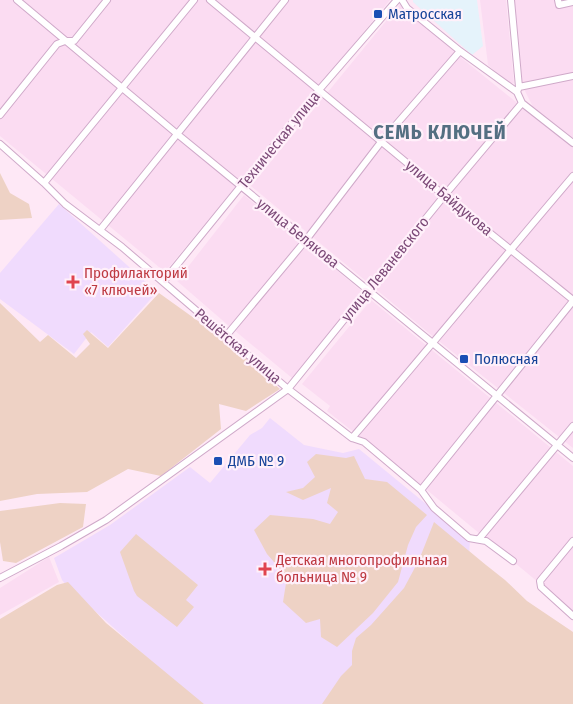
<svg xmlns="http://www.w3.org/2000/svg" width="573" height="704" font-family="'Fira Sans Condensed',sans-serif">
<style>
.residential{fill:#fbdcf2}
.education{fill:#e5f3fb}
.medical{fill:#f0dbfd}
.green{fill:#eed2c5}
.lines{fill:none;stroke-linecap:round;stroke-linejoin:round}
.minor-casing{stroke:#cfa9c9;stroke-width:8}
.minor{stroke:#fff;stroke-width:6}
.transit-dot{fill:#1a4fb4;stroke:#fff0fa;stroke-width:2}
.health-dot{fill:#e0444e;stroke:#fff0fa;stroke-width:2}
.labels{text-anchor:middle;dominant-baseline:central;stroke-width:4.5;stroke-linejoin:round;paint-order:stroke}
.transit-label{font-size:15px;fill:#164399;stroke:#fff0fa;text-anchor:start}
.street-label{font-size:15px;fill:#7b4977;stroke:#fff0fa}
.health-label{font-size:15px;fill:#be3a42;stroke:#fff0fa;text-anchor:start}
.district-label{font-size:20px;font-weight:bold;letter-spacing:1px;fill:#546f82;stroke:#fff0fa}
</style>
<rect width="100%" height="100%" fill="#fee8f6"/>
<!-- residential -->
<path class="residential" d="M0 0H390L165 272 0 136Z
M480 0H506L514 83 509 84 488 65Z
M513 0H556L557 6 573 4V74L521 85Z
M400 4 464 60 573 148V448L430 334 251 186Z
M573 79V138L533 107 524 89Z
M244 195 301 242 229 326 177 281Z
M306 245 363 292 292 378 234 330Z
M371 300 573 466V611L427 490 327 411 330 406 302 384Z
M49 557 59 582 0 615V588Z"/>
<!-- education -->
<path class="education" d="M413 0H477L483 46 472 55 413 2Z"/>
<!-- medical -->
<path class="medical" d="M59 204 157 292 108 347 91 332 74 354 0 299V273Z
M270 418 304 445 343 453 359 449 470 540 469 557 335 704H199L67 586 62 580 54 558 110 525 190 467 210 483 250 435 262 428Z"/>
<!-- green -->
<path class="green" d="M0 173 10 193 29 204 32 218 0 220Z
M159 293 226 341 280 389 246 411 219 404 221 429 161 476 128 469 87 492 37 494 0 501V303L40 342 48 335 76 358 90 344 83 334 87 330 108 348Z
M316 454 346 458 354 456 365 479 387 482 427 515 416 527 408 545 398 582 373 613 337 647 321 637 320 619 306 623 283 602 287 577 267 554 254 530 270 515 313 519 330 524 338 512 327 503 331 488 303 500 286 492 303 488 315 477 307 462Z
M60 503 86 504 83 527 16 563 3 561 0 542V511Z
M434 522 486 565 505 580 527 601 573 632V704H322L341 676 352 665V651L356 638 371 625 404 588 419 560Z
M136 534 198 585 186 600 194 607 177 627 137 596 134 591 120 552Z
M68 582 106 623 204 704H0V619L57 585Z"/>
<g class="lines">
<!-- minor casing -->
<g class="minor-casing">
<path id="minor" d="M17 0 176 133 573 458
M210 0 418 172 444 196 573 300
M402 0 407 8 460 51 517 92 522 103 573 143
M511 0 519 87 517 92
M558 0 559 5 573 2
M519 87 573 76
M0 115 57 44 65 41H74L107 0
M0 144 44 183 65 204 122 247 288 389 352 438 364 442 421 490 434 508 469 538 486 541 513 561
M44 183 194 0
M100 230 285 0
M163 282 319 90 397 0
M226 336 306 240 381 142 460 51
M352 438C426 352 499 263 573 176
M421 490 573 301
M479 539 573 426
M573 541 540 581 541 587 573 616
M0 578 61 546 106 520 288 389 444 196 522 103"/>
</g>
<!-- minor -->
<use href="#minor" class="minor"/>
</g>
<!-- markers -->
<g class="transit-dot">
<rect x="373" y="9" width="10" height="10" rx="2.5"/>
<rect x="459" y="354" width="10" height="10" rx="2.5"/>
<rect x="213" y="456" width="10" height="10" rx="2.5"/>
</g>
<g class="health-dot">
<path d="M70.5 274.5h5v5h5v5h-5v5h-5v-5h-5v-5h5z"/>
<path d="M262.5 561.5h5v5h5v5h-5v5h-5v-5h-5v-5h5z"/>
</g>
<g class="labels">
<!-- transit labels -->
<g class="transit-label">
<text x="388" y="14">Матросская</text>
<text x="474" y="359">Полюсная</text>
<text x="228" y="461">ДМБ № 9</text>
</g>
<!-- street labels -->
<g class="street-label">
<text transform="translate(279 140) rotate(-51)">Техническая улица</text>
<text transform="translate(449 198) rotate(40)">улица Байдукова</text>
<text transform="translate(298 233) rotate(39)">улица Белякова</text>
<text transform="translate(385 269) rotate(-51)">улица Леваневского</text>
<text transform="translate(238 346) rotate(40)">Решётская улица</text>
</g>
<!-- health labels -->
<g class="health-label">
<text x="84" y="273">Профилакторий<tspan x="84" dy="17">«7 ключей»</tspan></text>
<text x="276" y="560">Детская многопрофильная<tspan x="276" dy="17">больница № 9</tspan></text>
</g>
<!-- district labels -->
<g class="district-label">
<text x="440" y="132">СЕМЬ КЛЮЧЕЙ</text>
</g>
</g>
</svg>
